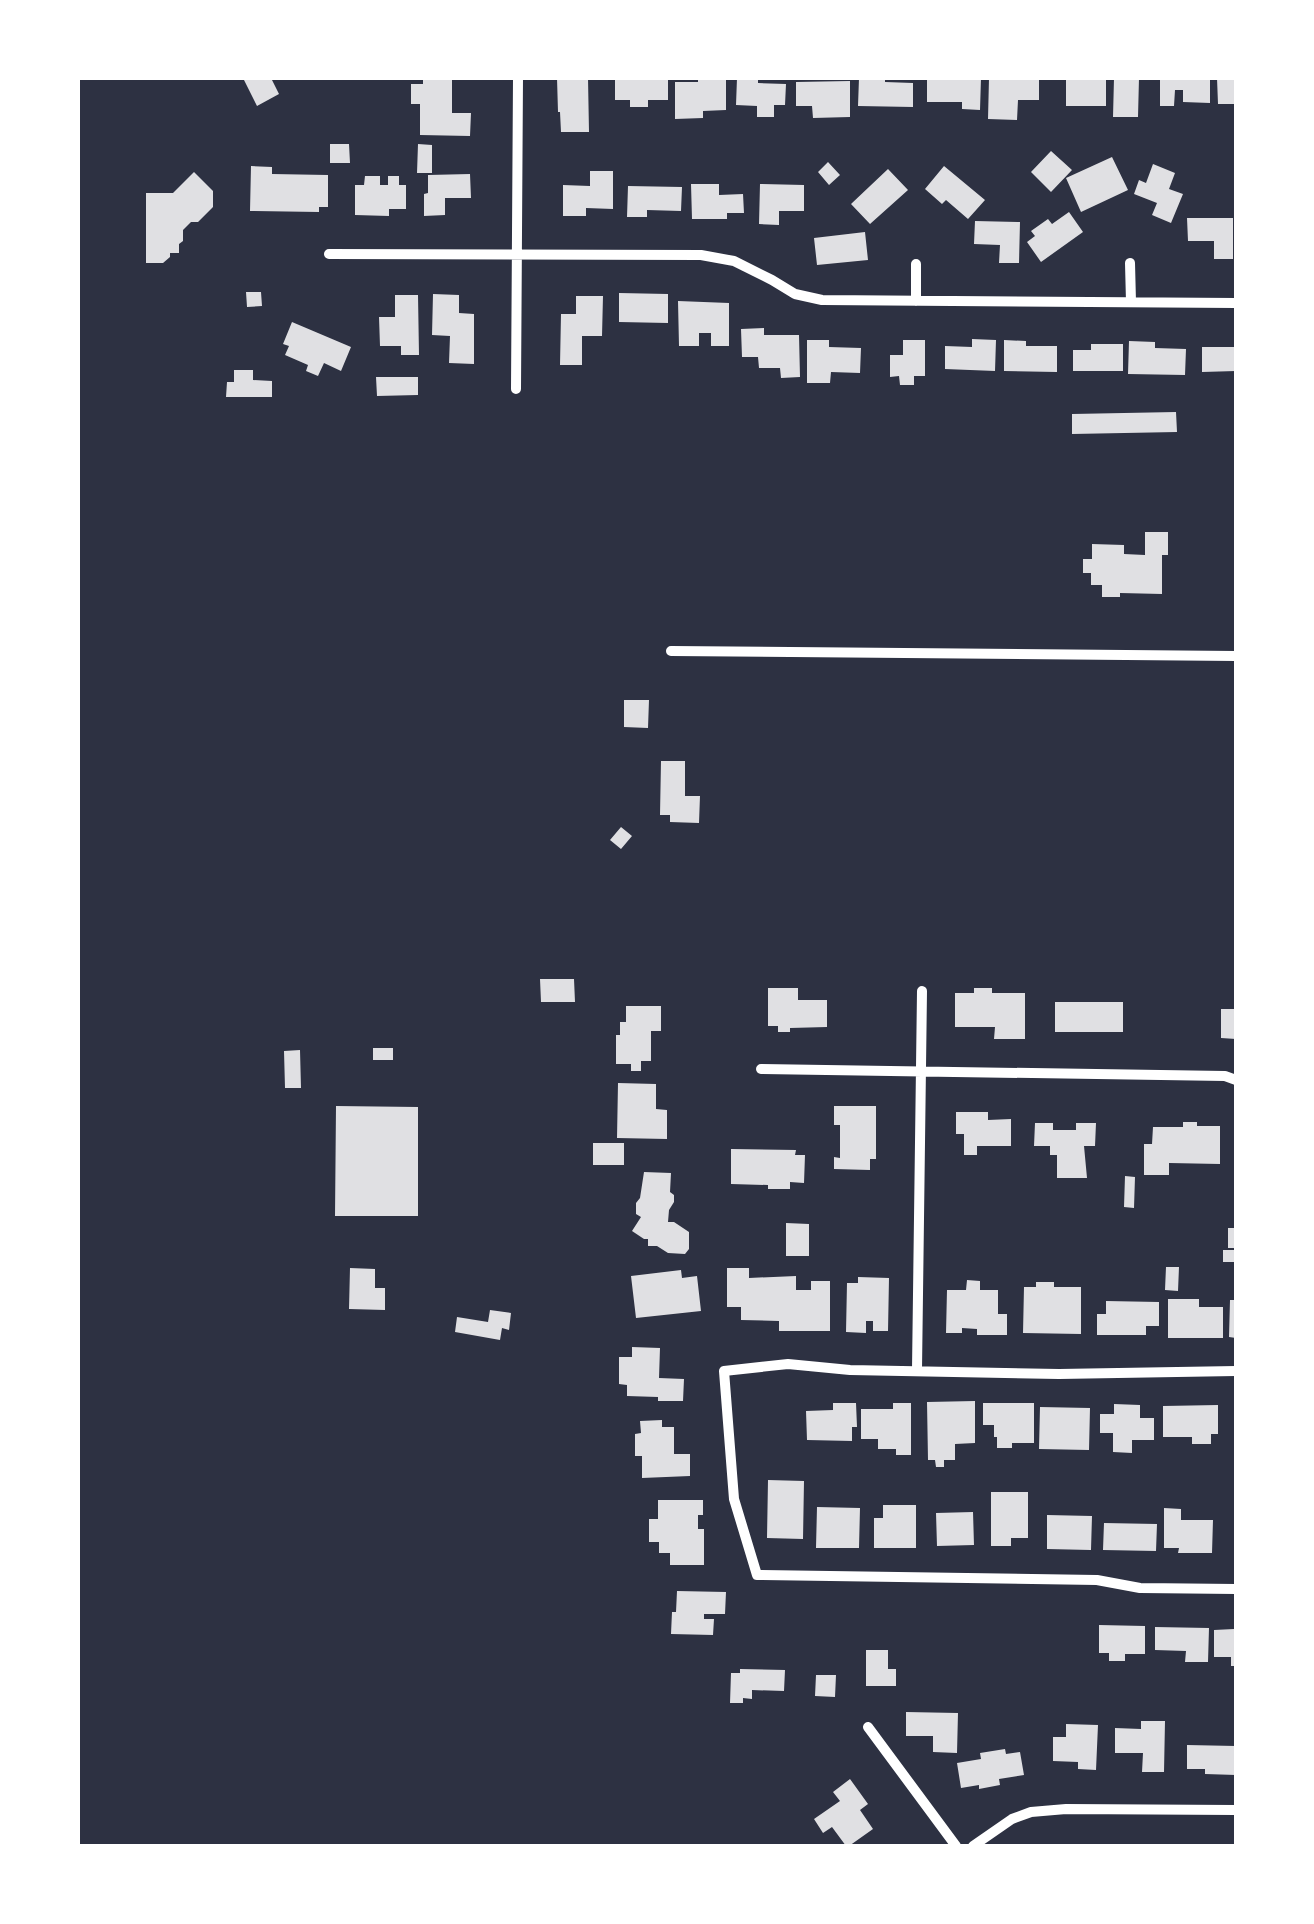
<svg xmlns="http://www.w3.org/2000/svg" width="1314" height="1924" font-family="Helvetica,sans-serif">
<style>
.building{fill:#e0e0e3}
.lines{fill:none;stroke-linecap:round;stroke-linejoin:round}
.minor{stroke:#fff;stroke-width:10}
</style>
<rect width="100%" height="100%" fill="#2d3142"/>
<!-- building -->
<path class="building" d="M243 78H271L279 94 257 106Z
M423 78H452V113H471L470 136 420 135V104H411V84H423Z
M557 78H588L589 132H561L560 112H558Z
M615 78H668V100H648V107H630V100H615Z
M698 78H726V110L703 111V118L675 119V82H698Z
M737 78H758V83L786 84 785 105H774V117H757V106L736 105Z
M859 78H885V82L913 83V107L858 106Z
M927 78H981L980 110 962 109V102H927Z
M989 78H1039V100H1018L1017 120 988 119Z
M1066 78H1106V106H1066Z
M1114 78H1139L1138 117H1113Z
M1160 78H1210V103L1183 102V90H1175L1174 106H1160Z
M1217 78H1236V104H1218Z
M850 81V117L813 118 812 106H796V82Z
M330 144H349L350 163H330Z
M418 144 432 145V173H417Z
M1051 151 1072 170 1051 192 1031 172Z
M1112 157 1128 190 1081 212 1066 178Z
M828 162 840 175 829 185 818 172Z
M1153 164 1175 173 1169 189 1183 194 1171 223 1152 215 1157 203 1134 194 1139 180 1146 183Z
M251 166 272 167V174L328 175V207H319V212L250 211Z
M944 166 985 200 968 219 946 200 942 204 925 189Z
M888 169 908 190 870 224 851 204Z
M590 171H613V209L586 208V216H563V185L590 186Z
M194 172 213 191V207L198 222H191L183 230V241L179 244V253H170V257L163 263H146V193H173Z
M470 174 471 198H445V215L424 216V194L428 193V175Z
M365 176H380V185H388V176H399V185H406V209H389V216L355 215V185H364Z
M691 184H719V195L743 194 744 213H727V219H692Z
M760 184 804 185V211H779V225L759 224Z
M628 186 682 187 681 211 647 210V217H627Z
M1069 212 1083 232 1041 262 1027 242 1035 236 1031 231 1048 219 1052 224Z
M1187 218H1233V259H1214V241H1188Z
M975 221 1020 222 1019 263H999L1000 245 974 244Z
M865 232 868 260 817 265 814 238Z
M246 292H261L262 306 247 307Z
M619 293 668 294V323L619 322Z
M433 294 459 295V313L474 314V364L449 363 450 336 432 335Z
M395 295H418L419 355H401V346H380L379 317H395Z
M576 296H603L602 336H582V365H560L561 314H576Z
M678 301 729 303V346H711V333H699V346H679Z
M292 322 351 347 341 371 324 363 318 376 306 371 308 365 285 355 289 346 283 344Z
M764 328V335H799L800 377 781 378 780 368H759L758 357H742L741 329Z
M972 339 996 340 995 371 945 369V346L972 347Z
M807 340H829V347L861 348 860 373 831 372 830 383H807Z
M903 340H925V376H914V385H900L899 376 890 377V355H903Z
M1004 340 1026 341V346H1057V372L1004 371Z
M1129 341 1155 342V348L1186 349 1185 375 1128 374Z
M1091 344H1123V371H1073V350H1091Z
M1202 347H1236V371L1202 372Z
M234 370H253V380L272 381V397H226L227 382H234Z
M376 377H418V395L377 396Z
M1176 412 1177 432 1072 434V414Z
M1145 532H1168V555H1162V594L1120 593V597H1102V585H1091V573H1083V559H1092V544L1124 545V554L1145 555Z
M624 700H649L648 728 624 727Z
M661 761H685V796H700L699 823 670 822V815H660Z
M621 827 632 836 621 849 610 840Z
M540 979H574L575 1002H541Z
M768 988H798V1000H827V1027L790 1028V1032H778V1026H768Z
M974 988H992V993H1025V1039H994L995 1027H955V993H974Z
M1055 1002H1123V1032H1055Z
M626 1006H661V1031H651V1061H641V1071H631V1064H616V1035H620V1022H626Z
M1221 1009H1236V1039L1221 1038Z
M373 1048H393V1060H373Z
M300 1050 301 1088H285L284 1051Z
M618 1083 656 1084V1109L667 1110V1139L617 1138Z
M336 1106 418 1107V1216H335Z
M834 1106H876V1159H870V1170L834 1169V1157L840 1158V1125H834Z
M956 1112H988V1120L1011 1119V1146H977V1155H964V1134H956Z
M1183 1122H1197V1126H1220V1164L1169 1163V1175H1144V1144H1152L1153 1127H1183Z
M1035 1123H1053V1130H1076V1123H1096L1095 1146H1084L1087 1178H1057V1155H1050V1146H1034Z
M593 1143H624V1165H593Z
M731 1149 796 1150 795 1155H805L804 1183 790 1182V1189H768V1185L731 1184Z
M644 1172 671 1173 670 1192 674 1195V1202L669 1210 668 1222H674L689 1232V1249L685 1254 668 1253 657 1246H648V1239H644L632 1231 641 1217 636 1214V1203L640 1198Z
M1125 1176 1135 1177 1134 1208 1124 1207Z
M786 1223 809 1224V1256H786Z
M1228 1228H1236V1248H1228Z
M1223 1250H1236V1262H1223Z
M1166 1267H1179L1178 1291 1165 1290Z
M350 1268 375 1269V1288H385V1310L349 1309Z
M727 1268H749V1278L796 1276V1290H811V1281H830V1331H779V1321L741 1320V1307H727Z
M681 1270 682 1278 697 1276 701 1311 636 1318 631 1276Z
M858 1277 889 1278 888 1331H873V1321H866V1333L846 1332 847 1283H858Z
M967 1280 980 1281V1290H998V1314H1007V1335H977V1329L962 1328V1333H946L947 1290H966Z
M1036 1282H1054V1287H1081V1334L1023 1333 1024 1287H1036Z
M1168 1299H1199V1307H1223V1338H1168Z
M1230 1300H1236V1338L1229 1337Z
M1106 1301 1159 1302V1326H1146V1335H1097V1314H1106Z
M490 1310 511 1313 509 1330 502 1328 500 1340 455 1332 457 1317 488 1322Z
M632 1347 660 1348 659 1378 684 1379 683 1401H658V1397L627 1396V1385L619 1384V1357H632Z
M975 1401V1443L955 1444V1460H944V1467H936L935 1460H928L927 1402Z
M833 1403H856L857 1427H852V1441L807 1440 806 1411 833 1410Z
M893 1403H911V1455H896V1449H878V1439H861V1409H893Z
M983 1403H1034V1443H1012V1448H997V1437H994V1425H983Z
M1114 1404 1140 1405V1418H1154V1440H1132V1453L1113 1452V1433H1100V1414H1114Z
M1218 1405V1434H1211V1444H1192V1437H1163V1406Z
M1040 1407 1090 1408 1089 1450 1039 1449Z
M662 1420V1427H674V1454H690V1476L642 1478V1456H635V1434L641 1433 640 1421Z
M768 1480 804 1481 803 1539 767 1538Z
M991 1492H1028V1538H1011V1546H991Z
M658 1500H703V1515H698V1529H704V1565H670V1553H659V1542H649V1519H658Z
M883 1505H916V1548H874V1518H883Z
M817 1507 860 1508 859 1548H816Z
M1164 1508 1181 1509V1520H1213L1212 1553H1178L1179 1548H1164Z
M973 1512 974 1545 937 1546 936 1513Z
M1047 1515 1092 1516 1091 1550 1047 1549Z
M1104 1523 1157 1524 1156 1551 1103 1550Z
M677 1591 726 1592 725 1614H704V1619H714L713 1635 671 1634 672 1612H676Z
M1099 1625 1145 1626V1654H1125V1661H1109V1653H1099Z
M1155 1627 1209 1628 1208 1662H1185L1186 1651 1155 1650Z
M1234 1629V1634H1236V1666H1231V1657H1214V1630Z
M866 1650H888V1669H896V1686H866Z
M740 1669 785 1670 784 1691 752 1690V1699L743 1698V1703H730L731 1673H740Z
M816 1675H836L835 1697 815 1696Z
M906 1712 958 1713 957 1753 933 1752V1736H906Z
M1141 1721H1165L1164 1772H1142L1143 1753H1115V1728L1141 1729Z
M1066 1724 1098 1725 1096 1770 1078 1769V1762L1053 1761V1737H1066Z
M1187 1745 1236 1746V1775L1205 1774V1769H1187Z
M1005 1749 1006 1754 1020 1752 1024 1775 999 1779 1000 1785 979 1789V1785L961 1788 957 1763 981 1759 980 1753Z
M850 1779 868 1804 860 1810 873 1829 849 1846H846L832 1827 823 1833 814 1819 840 1801 833 1792Z"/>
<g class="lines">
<!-- minor -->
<path class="minor" d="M329 254 701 255 734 261 772 280 795 294 822 300 1236 303
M1130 263 1131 302
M916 301V264
M516 389 518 78
M671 651 1236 656
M761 1069 1225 1076 1236 1080
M917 1370 922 991
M1236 1371 1059 1374 850 1370 788 1364 724 1371 734 1499 757 1575 1097 1580 1140 1588 1236 1589
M868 1727 956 1846
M973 1846 1012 1819 1031 1812 1066 1809 1236 1810"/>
</g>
<!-- border -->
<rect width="1314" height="1924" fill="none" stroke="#ffffff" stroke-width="160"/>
</svg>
